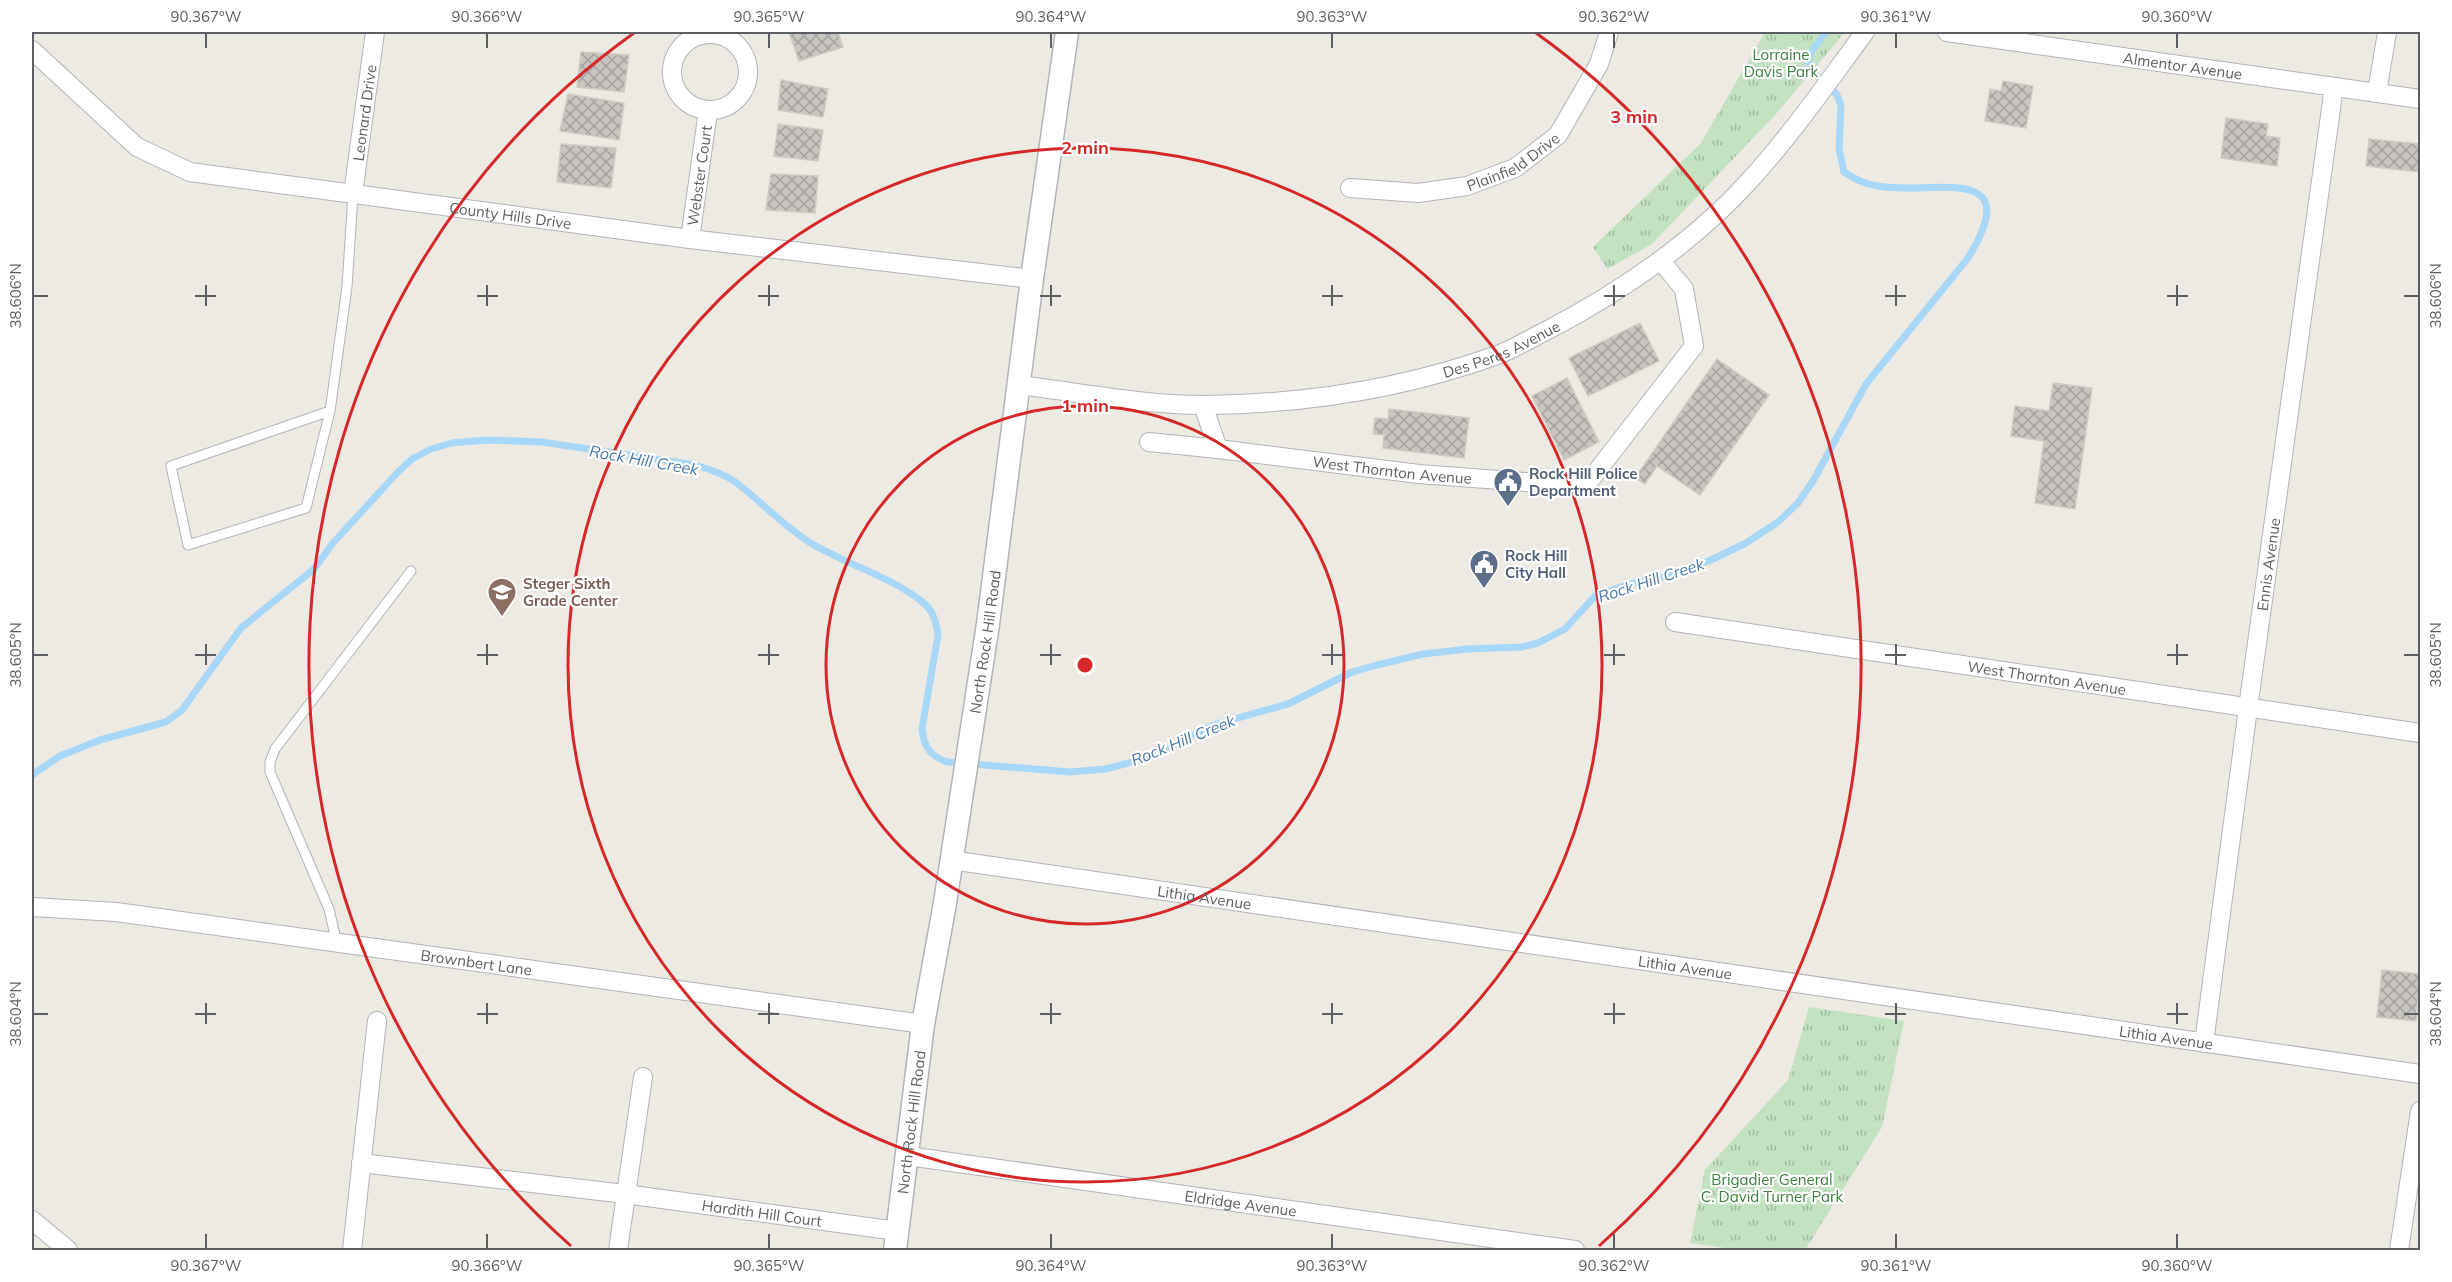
<svg xmlns="http://www.w3.org/2000/svg" width="2452" height="1282" font-family="Mulish,sans-serif">
<style>
.grass{fill:url(#grass-tufts)}
.lines{fill:none;stroke-linecap:round;stroke-linejoin:round}
.stream{stroke:#a9d7f7;stroke-width:7}
.building{fill:url(#building-cross-hatch);stroke:#d1ccc2;stroke-width:1.5}
.service-casing{stroke:#b1b4b7;stroke-width:11}
.minor-casing{stroke:#b1b4b7;stroke-width:20}
.tertiary-casing{stroke:#b1b4b7;stroke-width:25}
.service{stroke:#fff;stroke-width:9}
.minor{stroke:#fff;stroke-width:18}
.tertiary{stroke:#fff;stroke-width:22}
.ticks{fill:none;stroke:#5b5f63;stroke-width:2}
.ring{fill:none;stroke:#d62828;stroke-width:3}
.labels{text-anchor:middle;dominant-baseline:central;stroke-width:4.5;stroke-linejoin:round;paint-order:stroke}
.park-label{font-size:15px;fill:#3c813e;stroke:#fff}
.street-label{font-size:15px;fill:#5b5f63;stroke:#fff}
.service-label{font-size:15px;font-weight:bold;fill:#4e5e75;stroke:#fff;text-anchor:start}
.education-label{font-size:15px;font-weight:bold;fill:#785e54;stroke:#fff;text-anchor:start}
.water-label{font-size:16px;font-style:italic;fill:#4878a8;stroke:#fff}
.centre{fill:#d62828;stroke:#fff;stroke-width:3}
.ring-label{font-size:18px;text-anchor:middle;font-weight:bold;fill:#d62828;stroke:#fff;stroke-width:4.5;stroke-linejoin:round;paint-order:stroke}
.neatline{fill:none;stroke:#5b5f63;stroke-width:2}
.ticks-label{font-size:15px;text-anchor:middle;fill:#5b5f63}
</style>
<defs>
<pattern id="grass-tufts" width="24" height="20" patternUnits="userSpaceOnUse" patternTransform="scale(1.5)"><rect width="24" height="20" fill="#c2e2c2"/><path d="M3 7l-1-3M5 7V3M7 7l1-3M15 17l-1-3M17 17v-4M19 17l1-3" fill="none" stroke="#a1baa1"/></pattern>
<pattern id="building-cross-hatch" width="8" height="8" patternUnits="userSpaceOnUse" patternTransform="scale(1.5)"><rect width="8" height="8" fill="#c8c5c0"/><path d="M0 0l8 8M0 8l8-8" fill="none" stroke="#a5a3a0"/></pattern>
</defs>
<rect width="100%" height="100%" fill="#edeae3"/>
<!-- grass -->
<path class="grass" d="M1765 32H1845L1776 114 1652 244 1607 269 1593 247 1701 143Z
M1809 1007 1904 1021 1882 1127 1805 1250H1740L1690 1243 1705 1170 1788 1080Z"/>
<g class="lines">
<!-- stream -->
<path class="stream" d="M32 775 60 756 100 740 166 722 182 710 241 628 314 569 333 543 397 473 412 459 431 449 452 443 486 440 542 442 695 465C709 469 722 473 734 481 760 500 782 525 809 542 845 564 887 575 920 600 933 609 936 621 938 635L922 729C924 747 930 756 947 762L1070 772 1105 769 1148 758 1213 725 1288 704 1352 672 1377 665 1423 654 1468 649 1522 647 1538 643 1565 629 1595 596 1626 585 1663 577 1711 560 1746 543 1778 522 1798 503 1813 481 1866 384 1968 258C2028 160 1930 196 1877 186 1864 184 1855 179 1844 172L1839 149 1841 105 1837 95 1815 74 1808 60 1811 52 1826 32"/>
</g>
<!-- building -->
<path class="building" d="M789 32H838L843 47 799 61Z
M581 52 629 55 624 92 577 87Z
M781 80 828 89 823 117 778 110Z
M2003 81 2033 86 2026 128 1985 121 1990 89 2001 91Z
M568 94 624 103 619 140 560 131Z
M2226 118 2268 124 2266 136 2280 138 2277 166 2221 158Z
M778 124 823 130 818 161 774 156Z
M2369 139 2420 144V172L2366 166Z
M561 144 616 148 611 188 557 182Z
M771 174 818 176 815 213 766 210Z
M1640 323 1659 361 1588 396 1569 358Z
M1717 359 1769 395 1700 495 1657 466 1645 484 1635 478Z
M1567 378 1599 442 1564 460 1532 396Z
M2053 383 2092 388 2075 509 2035 503 2044 441 2011 436 2015 406 2049 411Z
M1389 409 1469 418 1464 458 1383 448 1384 435 1373 434 1375 418 1388 419Z
M2382 970 2420 974 2416 1021 2377 1017Z"/>
<g class="lines">
<!-- service casing -->
<g class="service-casing">
<path id="service" d="M330 411 306 508 188 545 171 466 330 411 347 287 353 194
M337 944 329 909 270 772V762L275 749 411 571"/>
</g>
<!-- minor casing -->
<g class="minor-casing">
<g id="minor">
<path id="s1" d="M1947 32 2420 99"/>
<circle cx="710" cy="72" r="38"/>
<path id="s2" d="M32 50 137 147 190 172 690 239 1032 279"/>
<path d="M2377 93 2387 32"/>
<path id="s3" d="M1350 188 1418 193 1467 186 1515 168 1558 135 1599 64 1609 32"/>
<path id="s4" d="M353 194 375 32"/>
<path id="s5" d="M690 239 708 111"/>
<path id="s6" d="M1018 385C1079 392 1142 405 1205 405 1304 404 1407 388 1500 354 1515 348 1530 339 1544 332 1619 293 1693 243 1750 180 1792 134 1828 82 1865 32"/>
<path id="s7" d="M1203 405 1218 449 1419 474 1566 485 1591 479 1694 346 1684 289 1661 261"/>
<path d="M1149 442 1218 449"/>
<path id="s8" d="M1675 622 2420 733"/>
<path id="s9" d="M951 860 2420 1074"/>
<path id="s10" d="M32 907 116 912 923 1024"/>
<path id="s11" d="M2204 1043 2248 708 2334 87"/>
<path id="s12" d="M908 1156 1575 1250"/>
<path id="s13" d="M361 1163 625 1194 897 1231"/>
<path d="M32 1220 68 1250"/>
<path d="M352 1250 377 1021"/>
<path d="M618 1250 643 1077"/>
<path d="M2399 1250 2420 1111"/>
</g>
</g>
<!-- tertiary casing -->
<g class="tertiary-casing">
<g id="tertiary">
<path id="s14" d="M895 1250 923 1024 945 903 988 624 1032 279 1067 32"/>
</g>
</g>
<!-- service -->
<use href="#service" class="service"/>
<!-- minor -->
<use href="#minor" class="minor"/>
<!-- tertiary -->
<use href="#tertiary" class="tertiary"/>
</g>
<!-- ticks -->
<path class="ticks" d="M206 33V48M487 33V48M769 33V48M1051 33V48M1332 33V48M1614 33V48M1896 33V48M2177 33V48M206 285V306M487 285V306M769 285V306M1051 285V306M1332 285V306M1614 285V306M1896 285V306M2177 285V306M33 296H48M195 296H216M477 296H498M758 296H779M1040 296H1061M1322 296H1343M1604 296H1625M1885 296H1906M2167 296H2188M2404 296H2419M206 644V665M487 644V665M769 644V665M1051 644V665M1332 644V665M1614 644V665M1896 644V665M2177 644V665M33 655H48M195 655H216M477 655H498M758 655H779M1040 655H1061M1322 655H1343M1604 655H1625M1885 655H1906M2167 655H2188M2404 655H2419M206 1003V1024M487 1003V1024M769 1003V1024M1051 1003V1024M1332 1003V1024M1614 1003V1024M1896 1003V1024M2177 1003V1024M33 1014H48M195 1014H216M477 1014H498M758 1014H779M1040 1014H1061M1322 1014H1343M1604 1014H1625M1885 1014H1906M2167 1014H2188M2404 1014H2419M206 1234V1249M487 1234V1249M769 1234V1249M1051 1234V1249M1332 1234V1249M1614 1234V1249M1896 1234V1249M2177 1234V1249"/>
<!-- distance rings -->
<g class="ring">
<circle cx="1085" cy="665" r="259"/>
<circle cx="1085" cy="665" r="517"/>
<path d="M571 1246A776 776 0 0 1 634 33M1536 33A776 776 0 0 1 1599 1246"/>
</g>
<!-- icons -->
<defs>
<g id="civic-pin" transform="scale(1.5)"><path d="M0 17L-7.5 6A9.5 9.5 0 1 1 7.5 6Z" fill="#5c6f8a" stroke="#fff"/><path d="M-.6-6.5H3V-4.5H.6V-3L4-1V1h2V6H-6V1h2V-1L-.6-3ZM-1.2 2.5V6h2.4V2.5Z" fill="#fff"/></g>
<g id="school-pin" transform="scale(1.5)"><path d="M0 17L-7.5 6A9.5 9.5 0 1 1 7.5 6Z" fill="#8d6e63" stroke="#fff"/><path d="M0-5L7-2L0 1L-7-2ZM-4 1L0 2.5L4 1V4Q0 6-4 4Z" fill="#fff"/></g>
</defs>
<g fill-rule="evenodd">
<use href="#civic-pin" x="1508" y="482"/>
<use href="#civic-pin" x="1484" y="564"/>
<use href="#school-pin" x="502" y="592"/>
</g>
<g class="labels">
<!-- park labels -->
<g class="park-label">
<text x="1781" y="54">Lorraine<tspan x="1781" dy="17">Davis Park</tspan></text>
<text x="1772" y="1179">Brigadier General<tspan x="1772" dy="17">C. David Turner Park</tspan></text>
</g>
<!-- street labels -->
<g class="street-label">
<text stroke="none"><textPath href="#s1" startOffset="238">Almentor Avenue</textPath></text>
<text stroke="none"><textPath href="#s4" startOffset="82">Leonard Drive</textPath></text>
<text stroke="none"><textPath href="#s3" startOffset="170">Plainfield Drive</textPath></text>
<text stroke="none"><textPath href="#s5" startOffset="64">Webster Court</textPath></text>
<text stroke="none"><textPath href="#s2" startOffset="525">County Hills Drive</textPath></text>
<text stroke="none"><textPath href="#s6" startOffset="492">Des Peres Avenue</textPath></text>
<text stroke="none"><textPath href="#s7" startOffset="222">West Thornton Avenue</textPath></text>
<text stroke="none"><textPath href="#s11" startOffset="483">Ennis Avenue</textPath></text>
<text stroke="none"><textPath href="#s14" startOffset="615">North Rock Hill Road</textPath></text>
<text stroke="none"><textPath href="#s8" startOffset="376">West Thornton Avenue</textPath></text>
<text stroke="none"><textPath href="#s9" startOffset="256">Lithia Avenue</textPath></text>
<text stroke="none"><textPath href="#s10" startOffset="448">Brownbert Lane</textPath></text>
<text stroke="none"><textPath href="#s9" startOffset="742">Lithia Avenue</textPath></text>
<text stroke="none"><textPath href="#s9" startOffset="1228">Lithia Avenue</textPath></text>
<text stroke="none"><textPath href="#s14" startOffset="129">North Rock Hill Road</textPath></text>
<text stroke="none"><textPath href="#s12" startOffset="336">Eldridge Avenue</textPath></text>
<text stroke="none"><textPath href="#s13" startOffset="404">Hardith Hill Court</textPath></text>
</g>
<!-- service labels -->
<g class="service-label">
<text x="1529" y="473">Rock Hill Police<tspan x="1529" dy="17">Department</tspan></text>
<text x="1505" y="555">Rock Hill<tspan x="1505" dy="17">City Hall</tspan></text>
</g>
<!-- education labels -->
<g class="education-label">
<text x="523" y="583">Steger Sixth<tspan x="523" dy="17">Grade Center</tspan></text>
</g>
<!-- water labels -->
<g class="water-label">
<text transform="translate(644 460) rotate(10)">Rock Hill Creek</text>
<text transform="translate(1651 580) rotate(-18)">Rock Hill Creek</text>
<text transform="translate(1183 740) rotate(-22)">Rock Hill Creek</text>
</g>
</g>
<circle cx="1085" cy="665" r="9" class="centre"/>
<g class="ring-label">
<text x="1634" y="123">3 min</text>
<text x="1085" y="154">2 min</text>
<text x="1085" y="412">1 min</text>
</g>
<!-- border -->
<rect width="2452" height="1282" fill="none" stroke="#ffffff" stroke-width="66"/>
<rect x="33" y="33" width="2386" height="1216" class="neatline"/>
<g class="ticks-label">
<text x="206" y="22">90.367°W</text>
<text x="487" y="22">90.366°W</text>
<text x="769" y="22">90.365°W</text>
<text x="1051" y="22">90.364°W</text>
<text x="1332" y="22">90.363°W</text>
<text x="1614" y="22">90.362°W</text>
<text x="1896" y="22">90.361°W</text>
<text x="2177" y="22">90.360°W</text>
<text transform="translate(16 296) rotate(-90)" y="5">38.606°N</text>
<text transform="translate(2436 296) rotate(-90)" y="5">38.606°N</text>
<text transform="translate(16 655) rotate(-90)" y="5">38.605°N</text>
<text transform="translate(2436 655) rotate(-90)" y="5">38.605°N</text>
<text transform="translate(16 1014) rotate(-90)" y="5">38.604°N</text>
<text transform="translate(2436 1014) rotate(-90)" y="5">38.604°N</text>
<text x="206" y="1271">90.367°W</text>
<text x="487" y="1271">90.366°W</text>
<text x="769" y="1271">90.365°W</text>
<text x="1051" y="1271">90.364°W</text>
<text x="1332" y="1271">90.363°W</text>
<text x="1614" y="1271">90.362°W</text>
<text x="1896" y="1271">90.361°W</text>
<text x="2177" y="1271">90.360°W</text>
</g>
</svg>
